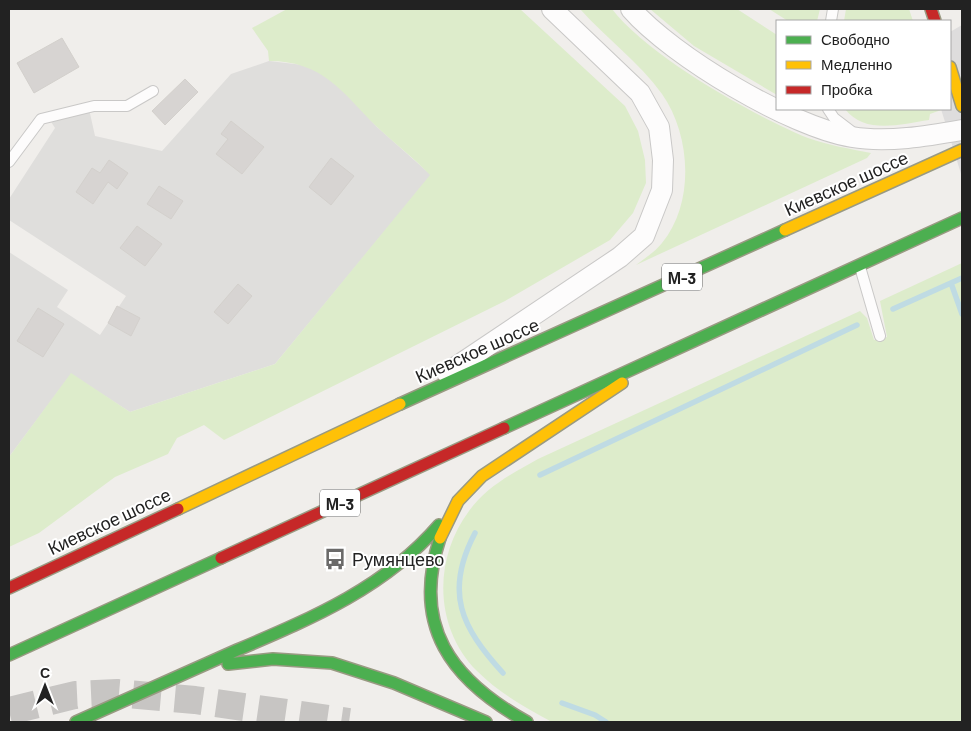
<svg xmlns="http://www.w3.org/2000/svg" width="971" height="731" font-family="Barlow,sans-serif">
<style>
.residential{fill:#dfdedc}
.grass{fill:#ddeccb}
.pier{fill:#dedddd}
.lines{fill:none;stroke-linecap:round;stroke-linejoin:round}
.stream{stroke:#bfdbe3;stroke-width:5.5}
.building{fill:#d7d4d2;stroke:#d3d0cc}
.secondary-tunnel{stroke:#c7c5c3;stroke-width:28;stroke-dasharray:28 14;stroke-linecap:butt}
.lane-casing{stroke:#c9c8c7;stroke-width:12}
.street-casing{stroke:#c9c8c7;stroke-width:22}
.fast-casing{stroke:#999a82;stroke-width:14}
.slow-casing{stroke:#999a82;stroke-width:14}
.jam-casing{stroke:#999a82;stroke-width:14}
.lane{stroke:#fdfcfc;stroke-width:10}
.street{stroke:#fdfcfc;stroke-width:20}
.fast{stroke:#4caf50;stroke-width:11}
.slow{stroke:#ffc107;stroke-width:11}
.jam{stroke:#c62828;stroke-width:11}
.labels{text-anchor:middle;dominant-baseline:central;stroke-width:4;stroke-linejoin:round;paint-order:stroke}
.shield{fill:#fff;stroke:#646464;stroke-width:1}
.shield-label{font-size:16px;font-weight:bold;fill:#222}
.street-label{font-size:18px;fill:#222;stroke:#fff}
.poi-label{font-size:18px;fill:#222;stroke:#fff;text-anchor:start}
</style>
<rect width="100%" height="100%" fill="#f0eeeb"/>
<!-- residential -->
<path class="residential" d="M269 61 303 65 325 75 343 90 377 127 431 175 275 364 130 412 71 374 9 457V252L68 290 57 307 100 335 126 296 9 220V199L55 128 48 117 89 109 95 136 162 151 231 74Z"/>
<!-- grass -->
<path class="grass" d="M287 9H520L625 106 638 131 645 160 646 183 633 213 610 240 505 301 224 440 204 425 177 438 168 454 115 477 39 533 9 547V457L71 373 130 412 275 364 430 175C414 158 394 143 376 126 342 92 323 61 269 61L268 51 252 28Z
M580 9H612C648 56 752 115 808 138 828 145 850 149 871 153L867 158 636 265C645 258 655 252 662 243 695 203 691 135 662 94 639 62 606 38 580 9Z
M650 9H737L777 35V95L694 46Z
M769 9H820L817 21H788Z
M846 9H909L913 21H844Z
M845 109H944L930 114 929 120C901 124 865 135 845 109Z
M962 263V722H552C526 708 499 693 477 671 434 628 433 559 469 511 486 487 513 473 538 459L860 311 867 318 874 340 887 337 880 301Z"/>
<!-- pier -->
<path class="pier" d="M962 25V177L941 109H950V32Z"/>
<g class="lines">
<!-- stream -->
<path class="stream" d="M951 283 962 314
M893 309 962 278
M540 475 857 325
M475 533C444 592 461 627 503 673
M562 703 595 715 606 722"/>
</g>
<!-- building -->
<path class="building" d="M62 38 79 67 34 93 17 63Z
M185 79 198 92 165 125 152 111Z
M231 121 264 147 242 174 216 154 228 139 221 134Z
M331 158 354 176 331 205 309 187Z
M109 160 128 173 117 189 108 182 93 204 76 192 92 168 100 173Z
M159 186 183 201 171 219 147 204Z
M137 226 162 244 145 266 120 248Z
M238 284 252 296 228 324 214 312Z
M117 306 140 318 131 336 108 323Z
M38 308 64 324 43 357 17 341Z"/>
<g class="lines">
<!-- secondary-tunnel -->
<path class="secondary-tunnel" d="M9 711 75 695 117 693 195 700 349 722"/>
<!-- lane casing -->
<g class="lane-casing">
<path id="lane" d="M831 21 833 9
M828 109 834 118 851 131
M9 162 41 119 94 106H127L153 91
M860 267 880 336"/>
</g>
<!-- street casing -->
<g class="street-casing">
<path id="street" d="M631 9C672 56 791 127 852 137 887 143 928 136 962 130
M447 373 620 257 644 236 662 190 663 160 659 127 640 93 552 9"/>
</g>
<!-- fast casing -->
<g class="fast-casing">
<path id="fast" d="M400 404 785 230
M504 428 962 218
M440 538C411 626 451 680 527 722
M9 655 221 558
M228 664 273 659 332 663 394 683 486 722
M76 722C129 698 182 675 235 651 310 619 385 588 439 525"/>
</g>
<!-- slow casing -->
<g class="slow-casing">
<path id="slow" d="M950 67 962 106
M785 230 962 150
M178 509 400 404
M440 538 458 501 482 476 622 383"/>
</g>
<!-- jam casing -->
<g class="jam-casing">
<path id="jam" d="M931 9 935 21
M221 558 504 428
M9 588 178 509"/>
</g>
<!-- lane -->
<use href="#lane" class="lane"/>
<!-- street -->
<use href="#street" class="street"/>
<!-- fast -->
<use href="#fast" class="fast"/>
<!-- slow -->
<use href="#slow" class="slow"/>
<!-- jam -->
<use href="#jam" class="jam"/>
</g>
<!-- icons -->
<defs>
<g id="bus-bare" transform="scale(1.725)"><path d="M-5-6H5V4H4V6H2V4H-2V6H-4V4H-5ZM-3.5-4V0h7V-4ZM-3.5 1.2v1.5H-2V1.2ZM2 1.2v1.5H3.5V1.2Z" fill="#6a6968" stroke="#fff" stroke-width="2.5" paint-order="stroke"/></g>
</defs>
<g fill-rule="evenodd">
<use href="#bus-bare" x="335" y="559"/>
</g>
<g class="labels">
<!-- shield labels -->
<g class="shield">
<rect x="662" y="263.5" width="40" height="27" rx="4"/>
<rect x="320" y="489.5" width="40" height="27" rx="4"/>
</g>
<g class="shield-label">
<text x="682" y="277">М-3</text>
<text x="340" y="503">М-3</text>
</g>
<!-- street labels -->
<g class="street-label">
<text transform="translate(846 183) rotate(-24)">Киевское шоссе</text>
<text transform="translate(477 350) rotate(-24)">Киевское шоссе</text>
<text transform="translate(109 521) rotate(-25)">Киевское шоссе</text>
</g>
<!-- poi labels -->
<g class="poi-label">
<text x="352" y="559">Румянцево</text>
</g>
</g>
<!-- border -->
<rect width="971" height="731" fill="none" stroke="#222222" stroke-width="20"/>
<!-- legend -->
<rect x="776" y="20" width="175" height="90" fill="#ffffff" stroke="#a7a7a7"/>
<rect x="786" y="36" width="25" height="8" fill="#4caf50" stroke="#a7a7a7"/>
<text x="821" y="45" font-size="15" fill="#222222">Свободно</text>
<rect x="786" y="61" width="25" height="8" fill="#ffc107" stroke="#a7a7a7"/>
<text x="821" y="70" font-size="15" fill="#222222">Медленно</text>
<rect x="786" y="86" width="25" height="8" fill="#c62828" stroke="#a7a7a7"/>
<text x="821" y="95" font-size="15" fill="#222222">Пробка</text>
<!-- north arrow -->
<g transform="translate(45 686)" stroke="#ffffff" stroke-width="4" paint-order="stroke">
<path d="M0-4L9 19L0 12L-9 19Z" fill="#222222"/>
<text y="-8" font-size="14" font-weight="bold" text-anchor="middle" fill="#222222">С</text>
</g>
</svg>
